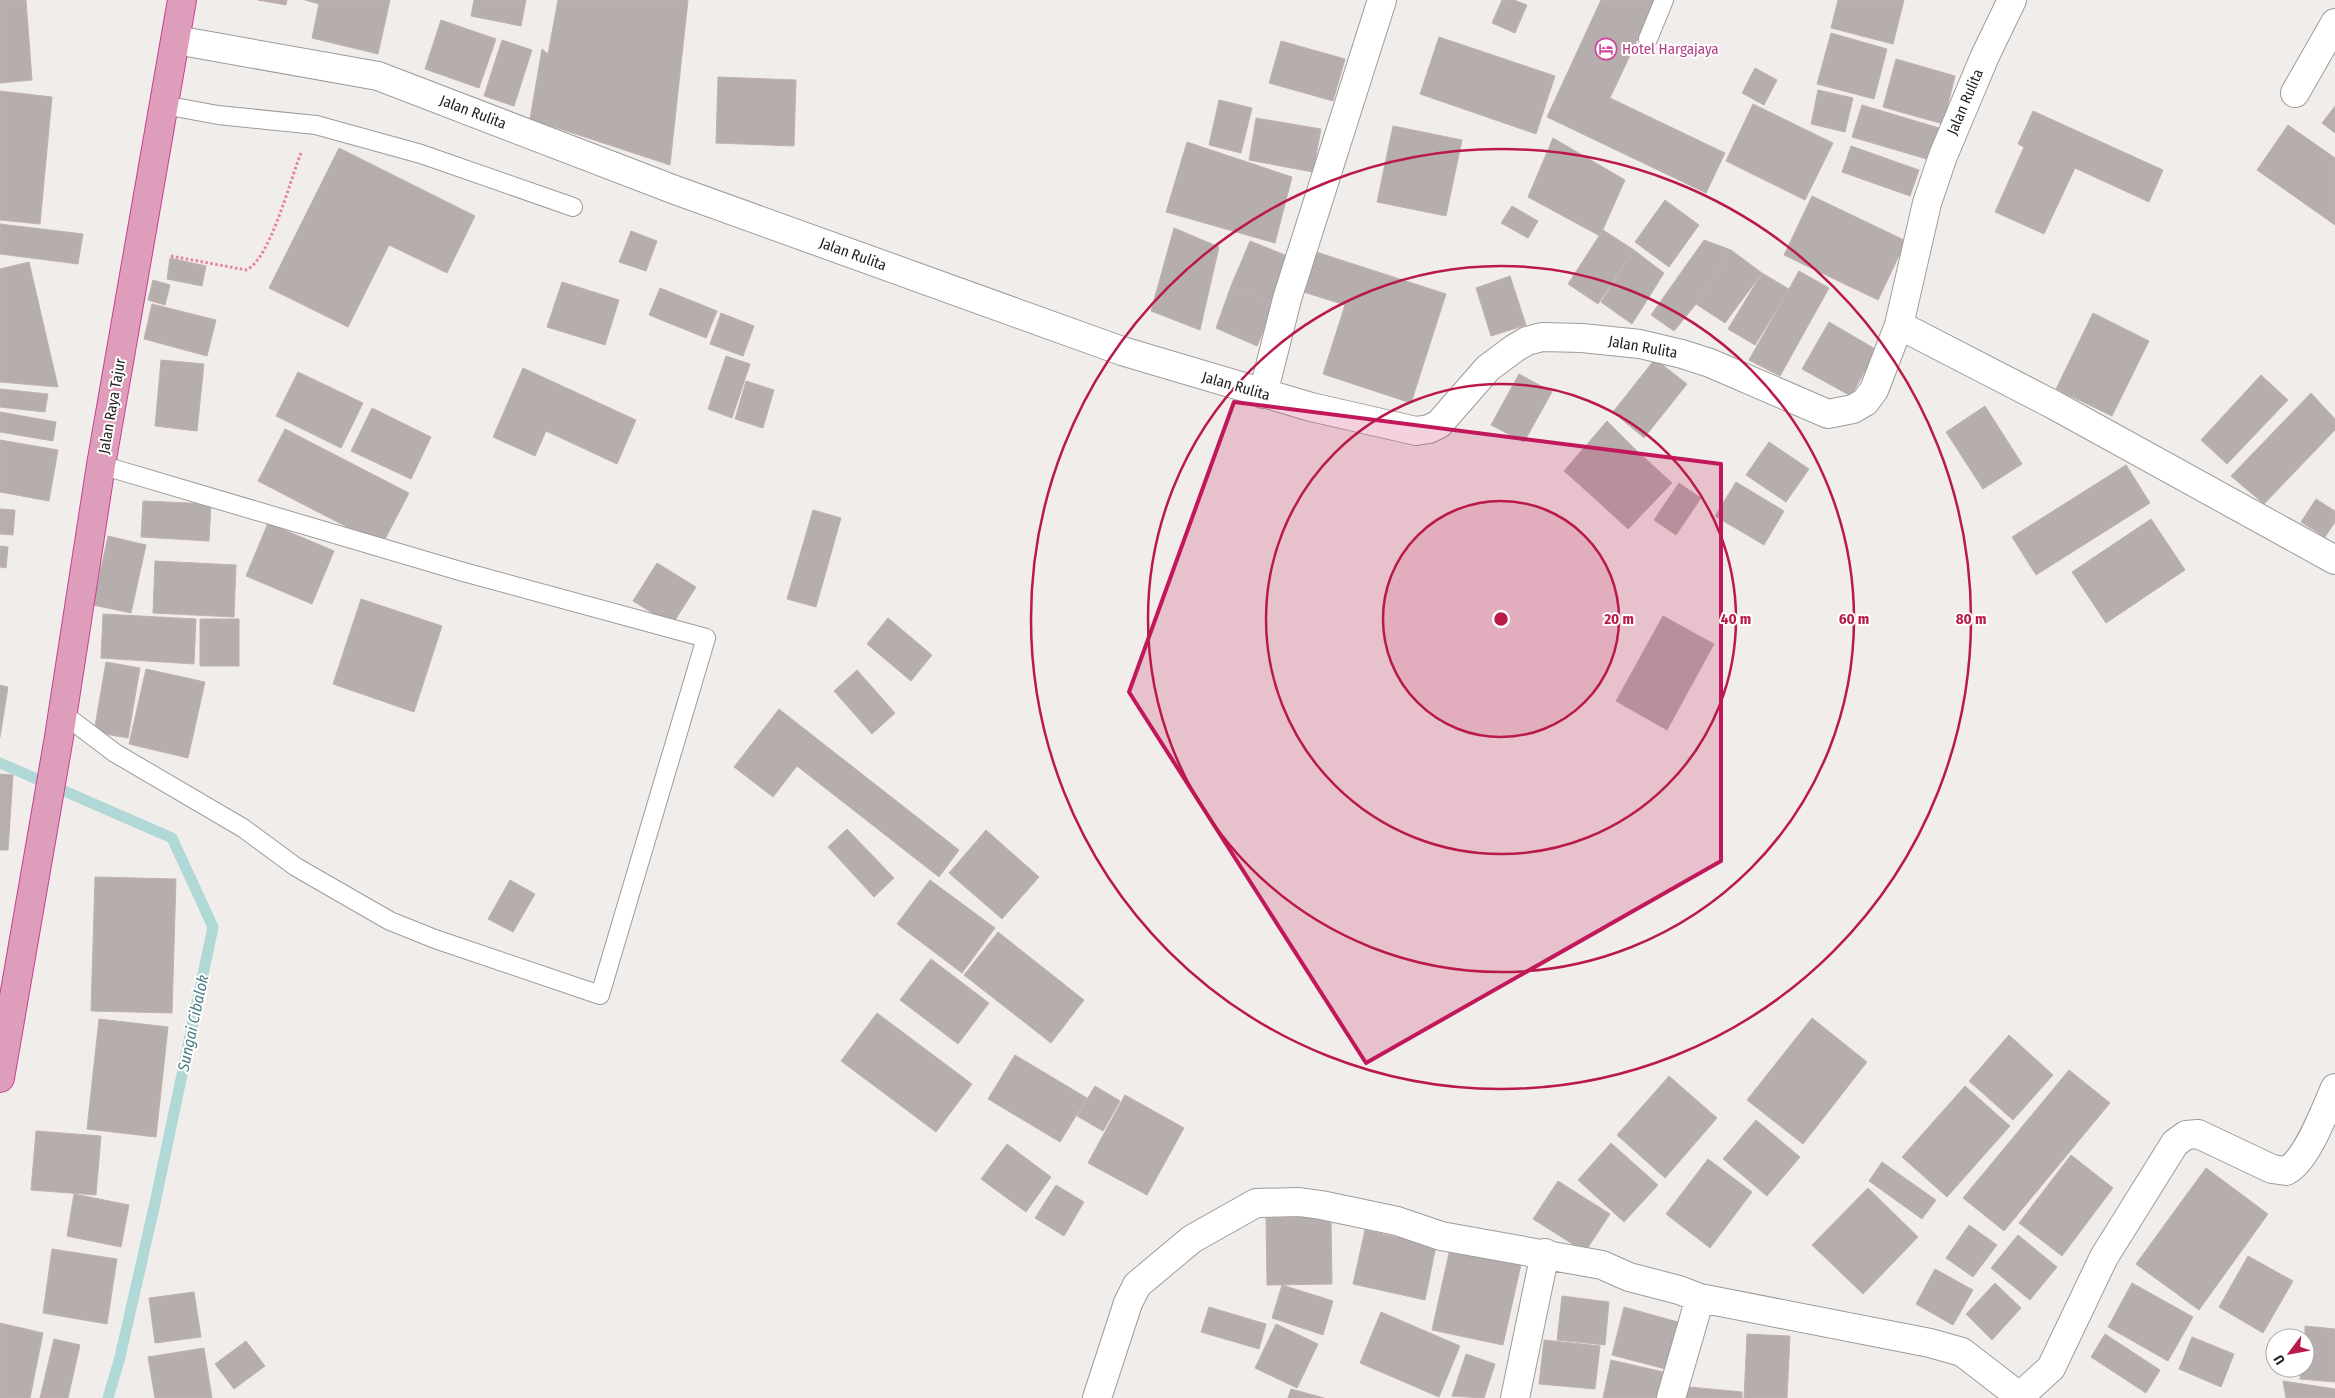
<svg xmlns="http://www.w3.org/2000/svg" width="2335" height="1398" font-family="'Fira Sans Condensed',sans-serif">
<style>
.lines{fill:none;stroke-linecap:round;stroke-linejoin:round}
.stream{stroke:#b0d8d6;stroke-width:11}
.building{fill:#b6aead;stroke:#c1b1ae}
.lane-casing{stroke:#9c9c9c;stroke-width:20}
.street-casing{stroke:#9c9c9c;stroke-width:30}
.highway-casing{stroke:#c64094;stroke-width:30}
.path{stroke:#e98396;stroke-width:3;stroke-dasharray:2.5 2.5;stroke-linecap:butt}
.lane{stroke:#fff;stroke-width:18}
.street{stroke:#fff;stroke-width:28}
.highway{stroke:#dd9dbb;stroke-width:28}
.marked{fill:#c2185b;fill-opacity:0.2;stroke:#c2185b;stroke-width:4;stroke-linejoin:round}
.ring{fill:none;stroke:#ba1a48;stroke-width:2.5}
.labels{text-anchor:middle;dominant-baseline:central;stroke-width:4;stroke-linejoin:round;paint-order:stroke}
.hotel-label{font-size:15px;fill:#b23c85;stroke:#fff;text-anchor:start}
.street-label{font-size:15px;fill:#222;stroke:#fff}
.water-label{font-size:16px;font-style:italic;fill:#4b7b88;stroke:#fff}
.centre{fill:#ba1a48;stroke:#fff;stroke-width:2.5}
.ring-label{font-size:15px;text-anchor:middle;font-weight:bold;fill:#ba1a48;stroke:#fff;stroke-width:4;stroke-linejoin:round;paint-order:stroke}
</style>
<rect width="100%" height="100%" fill="#f1edea"/>
<g class="lines">
<!-- stream -->
<path class="stream" d="M0 763 172 838 213 927 155 1203 120 1357 108 1398"/>
</g>
<!-- building -->
<path class="building" d="M0 0H26L32 80 0 83Z
M258 0H287L286 5Z
M305 0H390L378 54 312 38 319 4Z
M474 0H526L521 26 471 16Z
M558 0H688L670 165 530 119 542 49 548 54Z
M1502 0H1514L1527 5 1515 33 1492 23Z
M1601 0H1656L1610 98 1725 153 1706 193 1547 117Z
M1838 0H1904L1893 44 1831 28Z
M441 20 496 39 479 88 425 69Z
M1831 33 1887 49 1874 99 1817 84Z
M1439 37 1555 76 1536 134 1420 94Z
M502 40 532 50 514 106 484 96Z
M1281 41 1345 59 1333 101 1269 83Z
M1896 59 1955 76 1943 124 1883 107Z
M1755 68 1777 80 1764 105 1742 93Z
M718 77 796 80 794 146 716 143Z
M1818 90 1853 98 1845 132 1811 124Z
M0 91 52 97 40 224 0 220Z
M1219 100 1252 108 1241 153 1209 145Z
M1753 104 1833 143 1805 200 1726 161Z
M1862 105 1939 128 1930 160 1852 137Z
M2335 106V133L2322 123Z
M2033 111 2163 170 2149 202 2075 168 2044 234 1995 212 2024 147 2018 144Z
M1256 118 1321 129 1313 172 1249 160Z
M2288 125 2335 158V225L2257 170Z
M1393 126 1462 140 1446 216 1377 202Z
M1553 138 1625 180 1600 236 1528 197Z
M1187 142 1292 177 1275 243 1166 212Z
M1851 146 1919 170 1910 196 1842 172Z
M339 148 475 216 447 273 389 245 348 327 269 288Z
M1812 196 1906 241 1878 300 1784 255Z
M1665 200 1699 225 1669 267 1635 242Z
M1512 206 1538 221 1528 238 1501 223Z
M0 224 83 234 78 264 0 254Z
M1174 228 1219 247 1200 330 1151 311Z
M1603 230 1634 250 1598 304 1568 284Z
M631 231 657 241 646 271 619 262Z
M1704 240 1731 250 1696 304 1674 331 1651 315Z
M1250 241 1290 257 1272 303 1231 286Z
M1307 249 1446 294 1411 403 1323 374 1345 305 1294 289Z
M1634 250 1664 273 1632 324 1601 302Z
M1731 250 1762 273 1725 323 1696 304Z
M170 258 206 266 202 286 167 279Z
M29 262 58 387 0 382V269Z
M1799 271 1829 288 1780 376 1749 360Z
M1762 273 1789 289 1755 345 1728 329Z
M1510 276 1526 325 1491 336 1476 288Z
M153 280 170 285 165 305 148 300Z
M562 282 619 300 605 345 547 327Z
M1231 286 1272 303 1276 302 1257 346 1216 328Z
M660 288 717 311 706 338 649 315Z
M152 304 216 320 207 356 144 339Z
M721 313 754 326 743 356 710 344Z
M2093 313 2149 341 2112 416 2056 389Z
M1829 322 1877 350 1851 396 1802 369Z
M726 356 750 364 732 418 708 409Z
M1655 359 1687 384 1644 438 1613 412Z
M161 360 204 364 197 431 155 426Z
M523 368 636 420 617 464 546 431 535 456 493 437Z
M298 372 363 403 341 448 276 416Z
M1519 374 1552 392 1524 442 1491 425Z
M2261 375 2288 400 2227 464 2201 440Z
M746 381 774 390 763 428 735 419Z
M0 389 48 394 45 412 0 407Z
M2311 393 2335 419V430L2264 504 2231 476Z
M1985 406 2022 464 1983 489 1946 432Z
M372 408 431 437 411 479 351 451Z
M0 412 56 422 53 441 0 432Z
M1607 421 1634 448 1591 495 1564 471Z
M285 429 409 493 382 545 258 481Z
M0 440 58 450 49 501 0 492Z
M1769 442 1809 469 1786 502 1746 475Z
M1634 448 1672 483 1628 529 1591 495Z
M2126 465 2150 503 2036 575 2012 537Z
M1736 482 1784 511 1764 545 1715 516Z
M1679 483 1701 498 1676 535 1654 520Z
M2316 499 2335 511V522L2325 537 2301 522Z
M143 501 211 504 209 541 141 537Z
M0 509 15 510 13 535 0 534Z
M813 510 841 518 816 607 787 599Z
M2151 519 2185 570 2106 623 2072 572Z
M268 523 334 551 312 604 246 576Z
M108 536 146 545 131 613 93 605Z
M0 546 8 547 6 568 0 567Z
M155 561 236 565 234 617 153 613Z
M657 563 696 587 672 625 633 601Z
M361 599 442 626 414 712 333 684Z
M103 614 196 619 194 664 101 658Z
M1663 616 1714 644 1667 730 1616 701Z
M888 618 932 655 911 681 867 644Z
M200 619H239V666H200Z
M106 662 140 668 128 738 94 732Z
M146 669 205 682 188 758 129 744Z
M857 670 895 713 872 734 834 691Z
M0 685 8 687 0 737Z
M779 709 959 850 939 877 797 766 773 797 734 767Z
M0 774 13 775 8 850H0Z
M847 829 894 878 874 897 828 847Z
M986 830 1039 877 1002 919 949 873Z
M95 877 176 879 172 1013 91 1011Z
M510 880 535 894 513 932 488 919Z
M930 880 995 928 962 973 897 924Z
M998 932 1084 1000 1051 1043 964 975Z
M931 959 989 1003 958 1044 900 1000Z
M877 1013 972 1084 936 1132 841 1061Z
M1812 1018 1867 1062 1803 1144 1747 1100Z
M99 1019 168 1027 156 1137 87 1129Z
M2009 1035 2053 1075 2013 1120 1969 1081Z
M1015 1055 1087 1098 1060 1142 988 1099Z
M2069 1070 2110 1103 2004 1231 1963 1198Z
M1669 1076 1717 1118 1665 1178 1617 1135Z
M1095 1086 1120 1101 1103 1131 1077 1116Z
M1965 1086 2010 1126 1947 1197 1902 1157Z
M1125 1095 1184 1128 1147 1195 1088 1163Z
M1756 1120 1800 1157 1767 1196 1723 1159Z
M36 1131 101 1136 96 1195 31 1190Z
M1611 1143 1658 1185 1624 1222 1578 1180Z
M1007 1144 1051 1177 1026 1212 981 1179Z
M2071 1155 2113 1188 2062 1256 2019 1223Z
M1708 1159 1752 1192 1710 1248 1666 1214Z
M1882 1162 1936 1200 1922 1219 1869 1181Z
M2206 1168 2268 1214 2199 1310 2136 1264Z
M1558 1181 1610 1214 1585 1252 1533 1219Z
M1056 1185 1084 1202 1064 1236 1035 1218Z
M1868 1188 1918 1237 1863 1294 1812 1245Z
M74 1194 129 1205 121 1247 67 1236Z
M1331 1217 1332 1284 1267 1285 1266 1218Z
M1969 1225 1997 1245 1973 1277 1946 1258Z
M1365 1230 1436 1246 1425 1300 1353 1284Z
M2018 1235 2057 1267 2030 1300 1991 1268Z
M1451 1244 1522 1260 1503 1345 1432 1330Z
M52 1249 117 1259 107 1324 43 1313Z
M2248 1256 2293 1281 2263 1333 2219 1307Z
M1935 1269 1973 1290 1953 1325 1916 1304Z
M1995 1283 2021 1308 1992 1340 1966 1314Z
M2132 1283 2193 1317 2168 1361 2108 1327Z
M1282 1285 1333 1301 1323 1335 1272 1318Z
M194 1292 201 1337 155 1343 149 1298Z
M1562 1296 1609 1302 1605 1345 1557 1340Z
M1209 1307 1266 1324 1259 1349 1201 1332Z
M1624 1307 1685 1324 1673 1371 1612 1355Z
M1381 1312 1460 1346 1439 1397 1360 1363Z
M0 1323 43 1333 30 1398H0Z
M1276 1324 1318 1344 1297 1388 1255 1368Z
M2305 1326 2335 1329V1382L2300 1379 2301 1368H2305Z
M1747 1334 1790 1336 1787 1398H1744Z
M2105 1334 2160 1370 2146 1393 2091 1357Z
M2192 1337 2234 1354 2221 1387 2179 1369Z
M54 1339 80 1345 68 1398H40Z
M1544 1340 1600 1346 1595 1389 1539 1384Z
M246 1341 265 1366 234 1389 215 1364Z
M204 1348 212 1398H155L148 1357Z
M1466 1354 1495 1364 1484 1398 1452 1396Z
M1611 1360 1672 1374 1667 1398H1603Z
M2283 1381 2335 1389V1398H2286Z
M1679 1386 1742 1392V1398H1678Z
M1291 1389 1324 1398H1288Z"/>
<g class="lines">
<!-- lane casing -->
<g class="lane-casing">
<path id="lane" d="M1648 39 1664 0
M164 105 218 115 316 125 421 154 573 207
M62 713 115 753 243 828 296 867 390 921 435 939 600 995 706 638 460 571 101 465"/>
</g>
<!-- street casing -->
<g class="street-casing">
<path id="street" d="M176 40 378 76 675 190 1122 351 1311 407 1416 431 1429 429 1439 424 1488 368 1515 348 1527 341 1542 337 1582 338 1640 344 1682 354 1710 363 1828 414 1853 409 1865 402 1874 390 1899 325 1927 203 1943 156 1985 56 2012 0
M2295 93 2335 23
M1899 325 2054 405 2335 560
M1263 394 1287 299 1382 0
M1097 1398 1128 1303 1137 1285 1192 1239 1256 1203 1299 1202 1321 1205 1397 1221 1441 1236 1602 1265 1629 1277 1679 1290 1700 1298 1930 1343 1962 1352 2019 1396
M1515 1398 1545 1253
M1671 1398 1700 1298
M2018 1398 2051 1368 2104 1257 2175 1143 2186 1135 2198 1134 2272 1169 2286 1171C2307 1161 2325 1110 2335 1088"/>
</g>
<!-- highway casing -->
<g class="highway-casing">
<path id="highway" d="M0 1078 59 737 101 465 182 0"/>
</g>
<!-- path -->
<path class="path" d="M171 256 246 270C270 260 290 180 301 153"/>
<!-- lane -->
<use href="#lane" class="lane"/>
<!-- street -->
<use href="#street" class="street"/>
<!-- highway -->
<use href="#highway" class="highway"/>
</g>
<!-- marked area -->
<path class="marked" d="M1234 402 1721 464V861L1366 1063 1129 692Z"/>
<!-- distance rings -->
<circle cx="1501" cy="619" r="118" fill="#ba1a48" fill-opacity=".12"/>
<g class="ring">
<circle cx="1501" cy="619" r="118"/>
<circle cx="1501" cy="619" r="235"/>
<circle cx="1501" cy="619" r="353"/>
<circle cx="1501" cy="619" r="470"/>
</g>
<!-- icons -->
<defs>
<g id="hotel-ring" transform="scale(1.125)"><circle r="9.5" fill="#fff" stroke="#d1479c" stroke-width="1.5"/><path d="M-6-4.5h1.5V1H6V5H4.5V3h-9V5H-6ZM-4 0a1.8 1.8 0 1 1 3.6 0ZM.5 0V-2.5h3Q6-2.5 6 0Z" fill="#d1479c"/></g>
</defs>
<g fill-rule="evenodd">
<use href="#hotel-ring" x="1606" y="49"/>
</g>
<g class="labels">
<!-- hotel labels -->
<g class="hotel-label">
<text x="1622" y="49">Hotel Hargajaya</text>
</g>
<!-- street labels -->
<g class="street-label">
<text transform="translate(1965 102) rotate(-67)">Jalan Rulita</text>
<text transform="translate(473 112) rotate(21)">Jalan Rulita</text>
<text transform="translate(853 254) rotate(20)">Jalan Rulita</text>
<text transform="translate(1643 347) rotate(10)">Jalan Rulita</text>
<text transform="translate(1236 386) rotate(16)">Jalan Rulita</text>
<text transform="translate(112 406) rotate(-80)">Jalan Raya Tajur</text>
</g>
<!-- water labels -->
<g class="water-label">
<text transform="translate(193 1023) rotate(-78)">Sungai Cibalok</text>
</g>
</g>
<circle cx="1501" cy="619" r="8" class="centre"/>
<g class="ring-label">
<text x="1619" y="624">20 m</text>
<text x="1736" y="624">40 m</text>
<text x="1854" y="624">60 m</text>
<text x="1971" y="624">80 m</text>
</g>
<!-- north arrow -->
<g transform="translate(2290 1353) rotate(238)"><circle r="24" fill="#ffffff" stroke="#a7a7a7"/>
<path d="M0-4L9 19L0 12L-9 19Z" fill="#ba1a48"/>
<text y="-8" font-size="14" font-weight="bold" text-anchor="middle" fill="#222222">U</text>
</g>
</svg>
